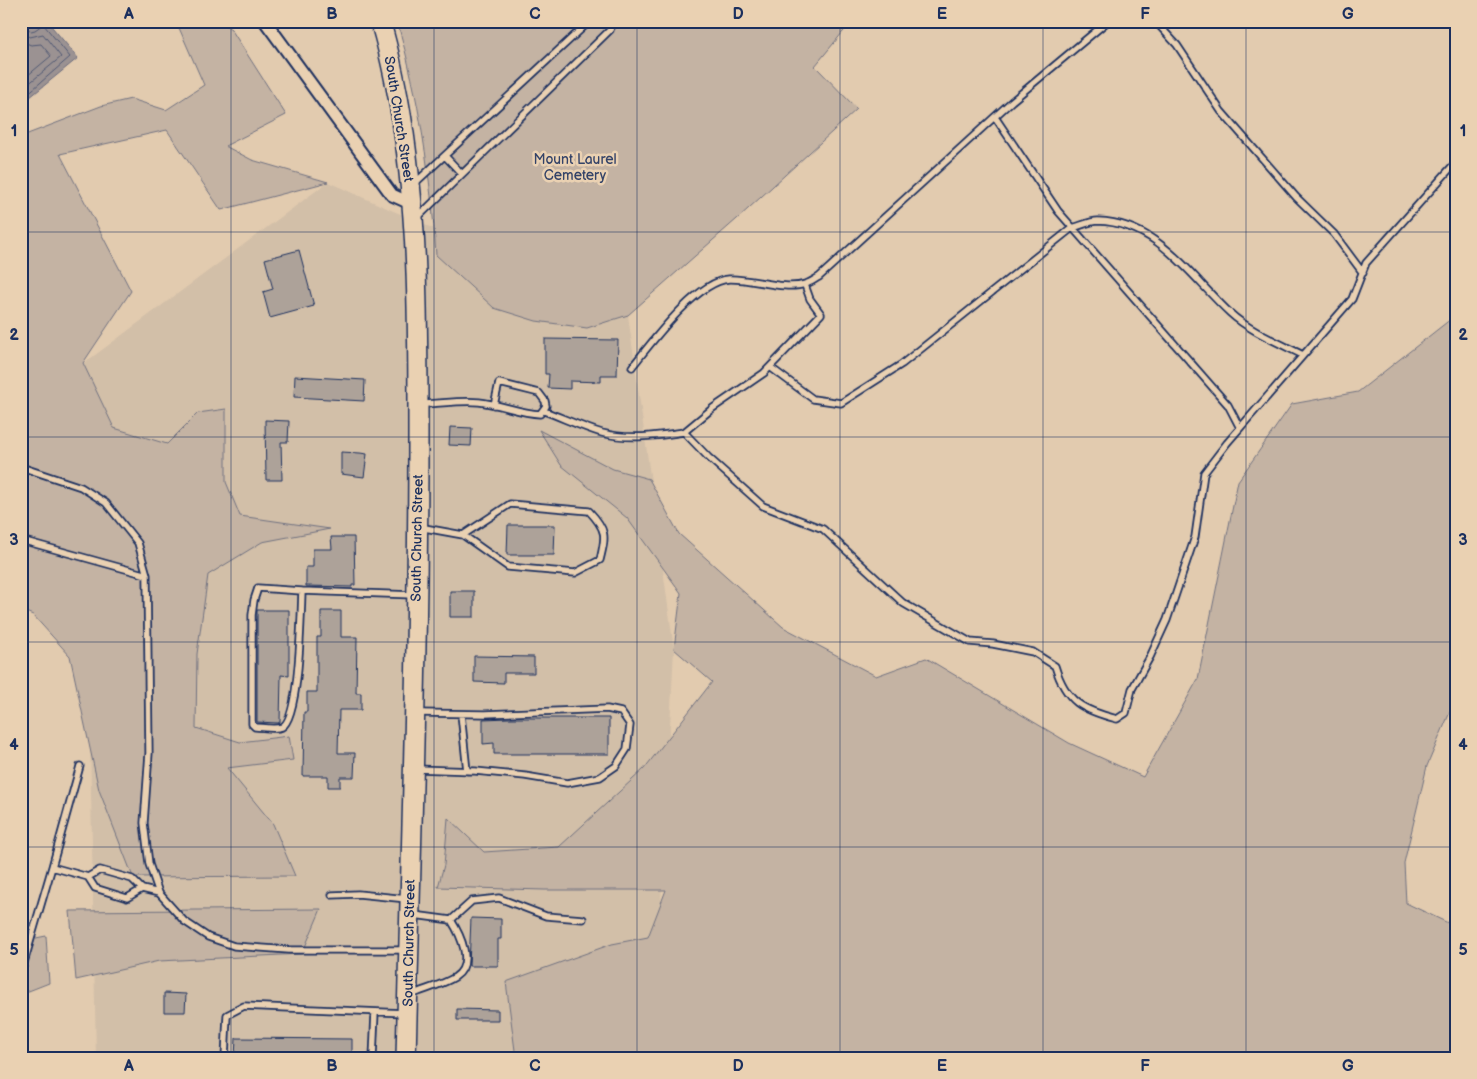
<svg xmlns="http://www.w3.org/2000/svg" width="1477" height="1079" font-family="'Balsamiq Sans',sans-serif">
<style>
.built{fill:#d2bfa8}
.green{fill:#c4b3a3;stroke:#707180}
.water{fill:#9b9292;stroke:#686a7d}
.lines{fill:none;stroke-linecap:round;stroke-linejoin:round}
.shore{stroke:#4e5773;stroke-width:1}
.building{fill:#ada299;stroke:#1b2f5e}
.service-casing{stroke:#1b2f5e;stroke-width:9}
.minor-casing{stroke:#1b2f5e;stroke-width:15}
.trunk-casing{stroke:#1b2f5e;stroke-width:22}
.service{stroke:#ead1b2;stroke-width:5.5}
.minor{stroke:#ead1b2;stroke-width:11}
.trunk{stroke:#ead1b2;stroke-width:19}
.grid{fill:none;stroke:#1b2f5e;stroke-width:1;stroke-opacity:0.55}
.labels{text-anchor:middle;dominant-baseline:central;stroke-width:5;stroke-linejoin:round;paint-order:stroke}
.street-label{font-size:14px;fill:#1b2f5e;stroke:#ead1b2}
.park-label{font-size:14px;fill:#344368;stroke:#ead1b2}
.neatline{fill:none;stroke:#1b2f5e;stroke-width:2}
.grid-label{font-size:16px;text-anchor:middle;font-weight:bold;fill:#1b2f5e}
</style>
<rect width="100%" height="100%" fill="#e2cbaf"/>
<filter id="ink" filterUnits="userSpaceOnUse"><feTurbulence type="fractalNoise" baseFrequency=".02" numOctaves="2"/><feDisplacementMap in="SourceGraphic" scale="10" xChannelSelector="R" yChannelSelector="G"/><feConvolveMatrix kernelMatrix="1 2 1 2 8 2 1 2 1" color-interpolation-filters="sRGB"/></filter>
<g filter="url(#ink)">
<!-- built -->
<path class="built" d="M328 182 628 315 674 649 653 1058H96L83 364Z"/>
<!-- green -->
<path class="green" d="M176 21H220L231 29 286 115 225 146 252 160 328 182 221 210 167 130 60 154 131 291 83 363 114 428 167 444 198 413 226 409V482L240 516 330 529 262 542 208 575 197 654 196 728 240 742 289 736 293 760 227 768 273 824 295 876 133 877 99 790 70 656 33 615 21 610V132L25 135 101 106 131 99 166 110 204 85Z
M397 21H852L815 66 857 109 737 219 628 315 587 328 536 321 494 308 436 255C431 176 419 97 397 21Z
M1456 315V698L1427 766 1404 863 1406 903 1448 923 1456 912V1058H516L506 982 612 944 648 937 666 890H544L438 887 444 865 448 818 484 852 559 847 644 769 712 682 674 649 681 593 627 518 561 465 539 430 613 469 649 479 679 534 783 627 876 676 926 658 1069 743 1143 777 1198 679 1238 481 1292 404 1358 392Z
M321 909 302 954 159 961 76 980 70 911Z
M46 936 49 983 21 994V941Z"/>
<!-- water -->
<path class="water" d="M21 21H28L32 26 39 21H47L78 58 24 102 21 99Z"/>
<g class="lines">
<!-- shore -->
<path class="shore" d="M21 31 30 37 43 34 61 57 21 90
M21 41 31 45 41 44 51 56 21 81
M21 96H25L70 57 44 25H42L35 30 31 31 25 26 24 21"/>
</g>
<!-- building -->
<path class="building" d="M299 250 314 306 270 318 263 292 273 289 265 259Z
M545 339 618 340 617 375H601V382L570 381V389L548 388 549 374H545Z
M295 376 365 380 364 401 294 397Z
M265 420 289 421 288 442H281L282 480H266Z
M450 427 472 428 471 446 449 445Z
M341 452 360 453 367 454 364 477 341 474Z
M508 525H555L554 555H507Z
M331 537H354L355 585H352V587L306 586V567H313V549H332Z
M450 591H474V617H450Z
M257 610H289V676L281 675 280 722 278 723 257 722Z
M321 611H341V637H357L356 693H361V710H339L338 753H355L354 777H340V787H328V776H303L304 712H307V692H317V637H321Z
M474 656 534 657V673H504V683L474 682Z
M509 718H609V754H494V743L483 744V719Z
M471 918 501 919V939H498V966H469Z
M164 993 186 994 185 1012H164Z
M457 1009 498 1010V1020H457Z
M236 1038 352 1039V1058H235Z"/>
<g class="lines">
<!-- service casing -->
<g class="service-casing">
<path id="service" d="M634 21C643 24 651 24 659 21
M1155 21 1177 45 1221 111 1296 197 1334 234 1363 273
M995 117 1058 211 1228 405 1240 428
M445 156 462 174
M414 184 590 21
M417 218 610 30 613 21
M632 367C652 342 697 281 729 279 752 278 785 291 805 284 810 283 815 279 819 277L1012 101 1108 21
M770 367 813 399 841 403 902 364 1072 228C1080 226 1090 221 1098 221 1159 223 1190 276 1230 313 1248 330 1281 344 1303 355
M420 404C439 404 460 400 479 402 500 404 519 413 540 414L546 406 545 401 539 393 499 383 494 405
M544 411C563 418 582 427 602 433 628 440 658 436 684 432L708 457 763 506 823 529 903 603 970 642 993 644 1033 652 1055 666C1066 702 1082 710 1117 719L1126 713 1132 689 1150 657 1167 620 1195 537 1204 473 1227 443 1352 299 1366 263 1456 162
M684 432 713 408 764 373 821 314 810 299 805 285
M21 467 81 487 106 503 138 543 147 575 149 753 144 823 149 864 159 893 184 921 208 937 234 946 289 950H406
M419 527 463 535 508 567 575 573 600 560C606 536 607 530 589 511L510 504 463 535
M21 540 147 575
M302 591 258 588 254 600 252 615V724L255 727C262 727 275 730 282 727 300 718 301 612 302 591L414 595
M461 714 467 771
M416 769 475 771 525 776 567 783 600 777 616 766 627 749 630 725 621 712 607 709 485 714 418 713
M52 867 80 766
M88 877 100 870 132 879 142 889 159 893
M332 895 358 894 407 899
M414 915 451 920 472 901 499 898 546 916 583 919
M21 973 52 867 88 877 95 888 127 898 142 889
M411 995C425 989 442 985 455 977 475 964 460 934 451 920
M225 1058 227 1015 244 1006 405 1013
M373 1058 375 1012"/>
</g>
<!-- minor casing -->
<g class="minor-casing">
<path id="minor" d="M265 21 392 195 412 204"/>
</g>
<!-- trunk casing -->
<g class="trunk-casing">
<path id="trunk" d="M380 21C388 46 393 71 398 97 419 210 418 326 418 441 418 647 411 852 406 1058"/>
</g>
<!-- service -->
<use href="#service" class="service"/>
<!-- minor -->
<use href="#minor" class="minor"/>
<!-- trunk -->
<use href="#trunk" class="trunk"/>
</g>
</g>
<!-- grid -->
<path class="grid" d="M231 21V1058M434 21V1058M637 21V1058M840 21V1058M1043 21V1058M1246 21V1058M21 232H1456M21 437H1456M21 642H1456M21 847H1456"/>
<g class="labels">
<!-- street labels -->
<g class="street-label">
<text transform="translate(399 119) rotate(81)">South Church Street</text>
<text transform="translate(417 538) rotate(-89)">South Church Street</text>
<text transform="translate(409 943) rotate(-89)">South Church Street</text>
</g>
<!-- park labels -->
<g class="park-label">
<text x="575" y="159">Mount Laurel<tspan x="575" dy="16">Cemetery</tspan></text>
</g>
</g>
<!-- margin -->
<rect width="1477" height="1079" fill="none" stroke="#ead1b2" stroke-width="55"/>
<rect x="28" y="28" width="1422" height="1024" class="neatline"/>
<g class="grid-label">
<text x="129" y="19">A</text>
<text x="332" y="19">B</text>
<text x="535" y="19">C</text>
<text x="738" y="19">D</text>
<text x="942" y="19">E</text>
<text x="1145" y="19">F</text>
<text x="1348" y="19">G</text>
<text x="14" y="136">1</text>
<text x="1463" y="136">1</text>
<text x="14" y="340">2</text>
<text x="1463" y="340">2</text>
<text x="14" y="545">3</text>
<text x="1463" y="545">3</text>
<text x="14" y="750">4</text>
<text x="1463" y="750">4</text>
<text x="14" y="955">5</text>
<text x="1463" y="955">5</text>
<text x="129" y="1071">A</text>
<text x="332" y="1071">B</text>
<text x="535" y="1071">C</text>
<text x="738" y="1071">D</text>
<text x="942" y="1071">E</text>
<text x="1145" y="1071">F</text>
<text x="1348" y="1071">G</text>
</g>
</svg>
